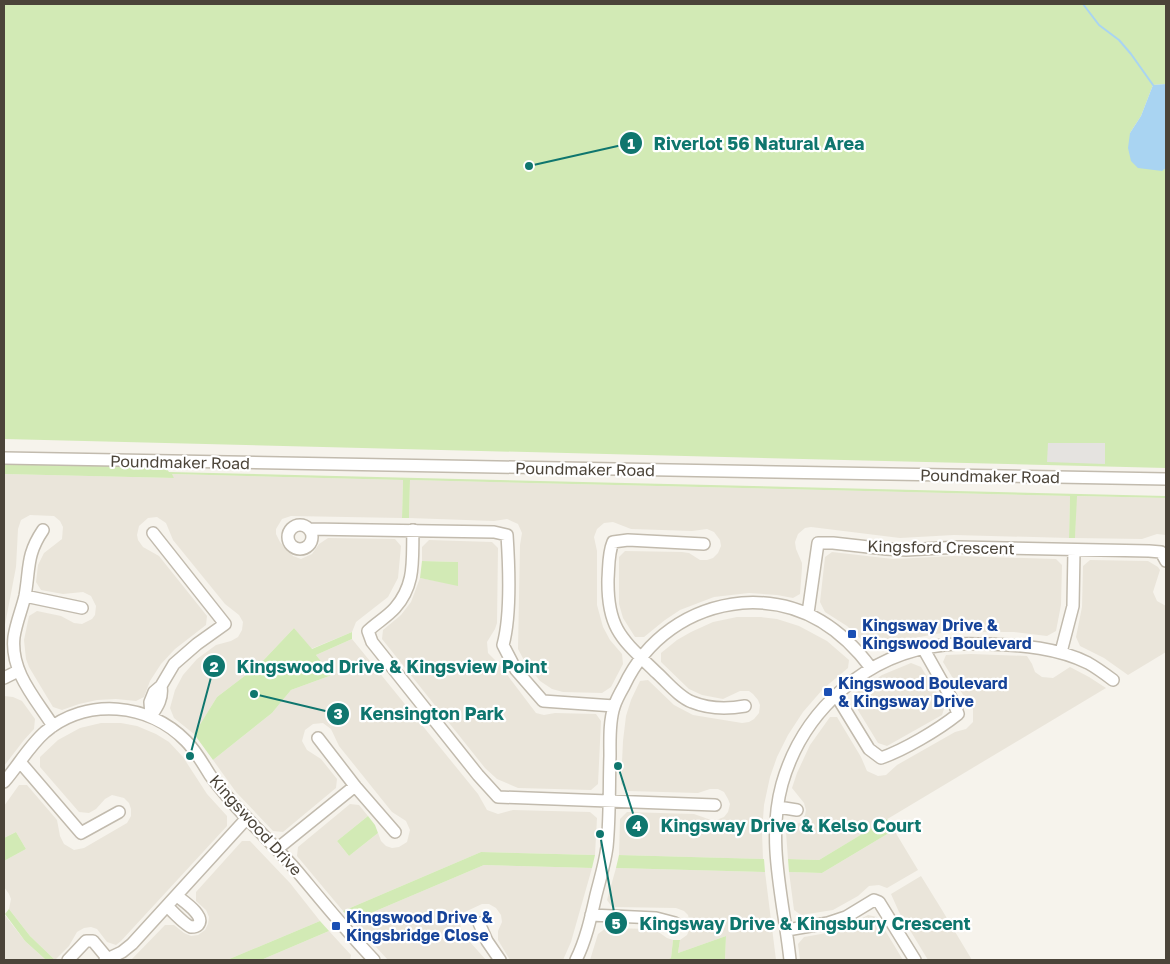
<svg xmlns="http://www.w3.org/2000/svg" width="1170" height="964" font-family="'Golos Text',sans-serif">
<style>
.residential{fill:#eae5da}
.green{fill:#d2eab5}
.parking{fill:#e5e3e0}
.water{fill:#a9d4f2}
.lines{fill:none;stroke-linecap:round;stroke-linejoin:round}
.stream{stroke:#a9d4f2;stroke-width:2}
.minor-casing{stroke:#c2bbae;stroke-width:14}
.minor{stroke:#fff;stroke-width:11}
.transit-dot{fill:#1a4fb4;stroke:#fff;stroke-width:2}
.labels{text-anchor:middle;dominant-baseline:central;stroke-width:4.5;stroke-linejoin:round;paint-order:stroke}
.street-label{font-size:16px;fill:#4b4439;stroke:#fff}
.transit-label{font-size:16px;font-weight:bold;fill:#164399;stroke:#fff;text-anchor:start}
.leader{fill:none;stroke:#0f766e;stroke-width:2}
.callout-dot{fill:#0f766e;stroke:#fff;stroke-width:2}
.mark-label{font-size:15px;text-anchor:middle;font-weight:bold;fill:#fff}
.callout-label{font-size:18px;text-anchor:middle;font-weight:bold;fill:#0f766e;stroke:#fff;stroke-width:4.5;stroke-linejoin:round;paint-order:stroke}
</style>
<rect width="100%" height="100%" fill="#f6f3ec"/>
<!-- residential -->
<path class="residential" d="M4 474 174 478 171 474 403 480 402 518 291 516 282 519 276 529V534L280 542 293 556 301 559 312 554 319 544 328 538 395 539 401 546 398 578 388 597 356 622 352 632 311 649 294 628 259 665 217 697 194 734 174 718 170 708 175 690 183 675 197 659 216 645 231 641 238 637 242 630 243 622 239 615 225 604 173 540 166 523 157 517 148 518 139 526 137 535 138 540 143 547 159 556 207 616 206 625 175 649 161 664 150 681 144 697 136 701 116 699 97 700 79 704 62 710 53 707 29 667 26 659 24 640 29 616 37 611 61 616 74 623 82 624 92 619 95 615 96 606 91 596 83 592 63 594 41 590 36 582 38 565 44 553 62 539 63 527 60 521 54 516 30 515 21 520 18 529 16 567 4 630Z
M410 480 1070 496 1069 538 954 535 900 538 811 527 805 528 798 534 795 542 796 549 802 563V568L800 594 793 598 777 595 749 593 714 597 680 610 665 620 644 637H635L623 618 619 604V557L625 551 682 552 689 553 700 560H707L713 558 718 553 721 546 720 540 714 532 707 529 692 531 631 529 613 522 604 523 597 529 594 537 597 551V605L603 627 610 640 622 654 623 664 611 687 602 693 563 692 552 689 540 681 525 662 518 649 520 545 522 533 518 524 507 519 494 521 409 518Z
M1076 496 1166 498V535L1157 534 1142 539 1075 538Z
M429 540 492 542 498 548 497 623 495 629 487 642 488 653 499 664 536 713 544 715 555 713 596 714 601 721 598 784 591 790 518 788 497 779 485 768 382 639 383 630 401 615 411 602 420 578 458 585V562L422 561V547Z
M832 552 893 559 954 556 1056 559 1062 565 1061 605 1056 631 1047 636 1014 632H947L909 639 881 650 870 648 847 626 825 612 820 602 825 557Z
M1090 560 1148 561 1158 567 1160 570 1153 592 1157 601 1166 606V652L1128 675 1104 658 1080 646 1076 637 1082 607 1083 566Z
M737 617H761L777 619 799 626 827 641 849 660 848 668 823 689 803 712 788 735 777 757 770 777 764 805 762 832 763 859 619 855 620 819 627 812 694 814 714 821 724 817 728 812 730 804 728 799 724 792 718 789H710L698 793 628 791 621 784 623 741 626 716 631 700 640 681 648 680 674 705 693 715 742 723 749 722 754 719 759 713 760 705 758 700 753 694 749 691H740L723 699 702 695 689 689 661 662V653L677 640 691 632 713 622Z
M352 639 478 794 487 810 498 814 513 810 590 812 597 818 595 855 481 852 343 911 297 856 298 847 350 804 359 805 368 816 337 841 349 856 378 833 381 841 386 846 392 848 399 847 407 842 410 830 406 821 392 812 339 746 331 729 323 723 313 724 305 730 302 741 307 750 321 759 337 779 336 788 283 832 273 831 236 792 213 760 272 713 291 690 332 675 316 655Z
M971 654 1027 656 1032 664 1035 672 1042 677 1053 678 1070 667 1089 677 1106 688 819 860 788 859 786 832 793 826 801 822 805 815 806 810 804 803 792 788 797 773 810 745 830 717H837L861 757 867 771 878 776 886 775 897 765 955 732 966 729 973 722V709L965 698 943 662 946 655Z
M911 663 921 667 945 706 942 715 887 746 878 743 853 702 855 693 882 675Z
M4 696 13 697 22 701 35 719 34 729 24 740 4 766Z
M101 723H121L137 726 156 734 169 742 183 757 207 794 227 816V826L121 941 116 945 107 942 97 929 91 927 84 928 77 932 69 946 55 960 30 936 9 909 11 899 9 894 4 887V861L26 849 16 832 4 838V806L19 785H27L57 820 60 836 64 844 74 850 84 848 127 823 131 816V809L129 803 124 798 112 795 105 799 96 809 89 813 79 812 40 767V757L58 740 80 728Z
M894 830 918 870 887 888 879 885 869 886 858 896 833 910 801 915 794 910 789 872 822 873Z
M242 841H250L290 883 320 921 227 960H131L165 925H174L184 933 191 936 198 935 205 930 208 924 209 917 206 910 196 901V892Z
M484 865 592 868 571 942 563 960H510L498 940V931L502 922 501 915 496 908 489 904H482L467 911 461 917 460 923 462 933 486 960H388L352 921Z
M616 868 765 872 776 960H725L726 936 678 953 680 940 687 935 691 926 688 915 684 911 676 908 612 907 607 900Z
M921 876 942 910 972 960H928L899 912 891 894Z
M4 914 25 941 46 960H4Z
M868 915 877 917 903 960H800L798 944 804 937 838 931Z
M606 928 652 929 657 931 667 938 673 940 671 958 667 960H590L598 934Z
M329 931 351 955 350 960H261Z"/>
<!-- green -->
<path class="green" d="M4 4H1166V84L1153 85 1141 116 1130 133 1161 171 1166 168V468L4 439Z
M4 461 164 465 169 472 1166 496V498L1077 496 1075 538H1069L1070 496 410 480 409 518H402L403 480 172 474 174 478 4 474Z
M422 561 458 562V586L420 578Z
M294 628 312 649 352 632V639L316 655 332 675 291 690 272 713 213 760 194 734 217 697 259 665Z
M368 816 375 825 378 833 349 856 337 841Z
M887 819 894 830 822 873 789 872 788 859 819 860Z
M16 832 26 849 4 861V838Z
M481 852 595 855 592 868 484 865 352 921 343 911Z
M619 855 764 859 765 872 616 868Z
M9 909 30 936 55 960H46L25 941 5 914Z
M320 921 329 931 261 960H227Z
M726 936 725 960H667L671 958 673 940H680L678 953Z"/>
<!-- parking -->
<path class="parking" d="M1048 443H1105V464L1047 462Z"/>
<!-- water -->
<path class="water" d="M1166 84V168L1162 171 1138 168 1131 161 1128 148 1130 133 1141 116 1153 85Z"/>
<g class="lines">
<!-- stream -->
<path class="stream" d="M1083 4 1099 25 1119 40 1131 54 1153 85"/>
<!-- minor casing -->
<g class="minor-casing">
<path id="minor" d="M4 458 1166 479
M288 537a12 12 0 1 1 24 0a12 12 0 1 1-24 0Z
M309 529 494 532 507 535C509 565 511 616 503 645L516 670 543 701 614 706
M43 530C26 555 30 568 25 596 22 609 16 623 14 637 10 672 36 699 53 726
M413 530C412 560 416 584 395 608 387 617 376 623 368 631L372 642 478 775 498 797 715 805
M704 544 628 540 613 542C608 554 609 566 608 579 607 630 623 640 657 673 668 683 679 697 692 702 709 709 728 709 745 706
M25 596 82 608
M808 613 818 543H833L886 549 906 550 959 547 1149 551 1161 552 1166 561
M1061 652 1073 606 1074 550
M4 678 18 671
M836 695 869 749 881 758C904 750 938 730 958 714L954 703 923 648
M151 716 150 702 154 692 161 686 174 664 197 644 225 624 153 533
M151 716C158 706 163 698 161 686
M318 738 355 786 395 832
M20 762 81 833 119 812
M4 782C18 766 29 746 45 732 87 697 149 703 186 741 196 751 203 764 210 775 217 785 224 793 232 802 253 826 276 847 297 871 322 901 347 932 374 960
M778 807 797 810
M277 849 355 786
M167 906C172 911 185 925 191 927 193 927 196 927 198 925 206 916 183 901 177 896
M591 915 656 918 675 923
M479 923 487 941 500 960
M787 930 828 923 846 917 874 900 879 902 915 960
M68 960 86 941H93L108 959
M105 960 122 952 132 944 247 818
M576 960C586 940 591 917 596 895 600 879 605 863 607 847 610 817 609 786 610 756 610 740 609 722 614 707 616 700 620 693 624 686 646 639 689 608 742 603 798 599 839 625 871 668
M790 960C784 902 766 842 782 784 803 710 867 653 944 645 959 643 974 644 989 644 1022 645 1058 648 1088 663 1097 668 1105 674 1113 680"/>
</g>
<!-- minor -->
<use href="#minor" class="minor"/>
</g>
<!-- markers -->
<g class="transit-dot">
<rect x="847" y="629" width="10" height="10" rx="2.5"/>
<rect x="823" y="687" width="10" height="10" rx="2.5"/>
<rect x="331" y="921" width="10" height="10" rx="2.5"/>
</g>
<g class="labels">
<!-- street labels -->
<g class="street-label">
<text transform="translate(180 462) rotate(1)">Poundmaker Road</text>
<text transform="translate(585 469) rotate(1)">Poundmaker Road</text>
<text transform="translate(990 476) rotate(1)">Poundmaker Road</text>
<text transform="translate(941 547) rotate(1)">Kingsford Crescent</text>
<text transform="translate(256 825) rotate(48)">Kingswood Drive</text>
</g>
<!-- transit labels -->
<g class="transit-label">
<text x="862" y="625">Kingsway Drive &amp;<tspan x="862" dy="18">Kingswood Boulevard</tspan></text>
<text x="838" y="683">Kingswood Boulevard<tspan x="838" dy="18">&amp; Kingsway Drive</tspan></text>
<text x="346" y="917">Kingswood Drive &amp;<tspan x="346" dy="18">Kingsbridge Close</tspan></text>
</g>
</g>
<!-- callouts -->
<path class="leader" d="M529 166L631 143M190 756L214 666M254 694L338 714M618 766L637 826M600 834L616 923"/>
<g class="callout-dot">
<circle cx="529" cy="166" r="5"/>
<circle cx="190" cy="756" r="5"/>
<circle cx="254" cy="694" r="5"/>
<circle cx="618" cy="766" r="5"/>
<circle cx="600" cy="834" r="5"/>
<circle cx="631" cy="143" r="12"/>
<circle cx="214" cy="666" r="12"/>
<circle cx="338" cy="714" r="12"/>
<circle cx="637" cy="826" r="12"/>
<circle cx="616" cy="923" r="12"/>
</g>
<g class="mark-label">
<text x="631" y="149">1</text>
<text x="214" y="672">2</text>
<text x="338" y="719">3</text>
<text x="637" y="831">4</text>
<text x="616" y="929">5</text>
</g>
<g class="callout-label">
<text x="759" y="150">Riverlot 56 Natural Area</text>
<text x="392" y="673">Kingswood Drive &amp; Kingsview Point</text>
<text x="432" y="720">Kensington Park</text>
<text x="791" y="832">Kingsway Drive &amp; Kelso Court</text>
<text x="805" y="930">Kingsway Drive &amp; Kingsbury Crescent</text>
</g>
<!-- border -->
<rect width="1170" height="964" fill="none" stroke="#4b4439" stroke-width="10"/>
</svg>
